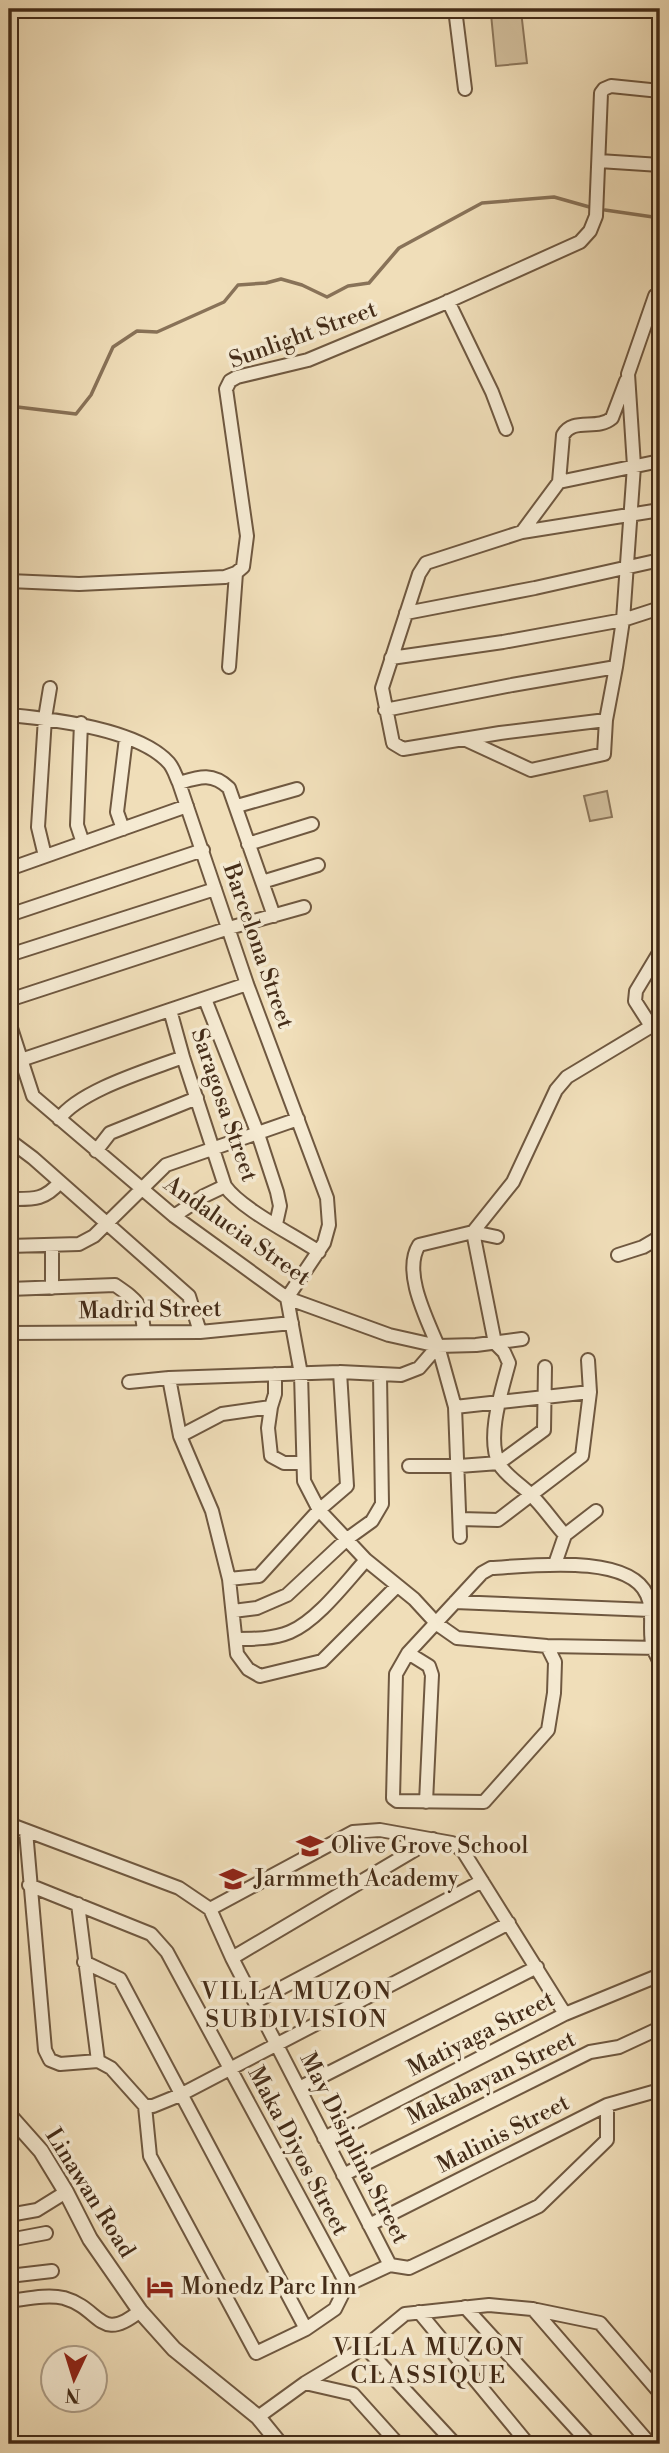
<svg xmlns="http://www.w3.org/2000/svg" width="669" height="2453" font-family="'Libre Bodoni',serif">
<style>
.pitch{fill:#d3c09e;stroke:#8c765b;stroke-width:2}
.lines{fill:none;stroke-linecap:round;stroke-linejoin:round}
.stream{stroke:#887258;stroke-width:3.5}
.minor-casing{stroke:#6f5840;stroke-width:16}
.tertiary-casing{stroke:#6f5840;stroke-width:18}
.minor{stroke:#f5ead2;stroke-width:12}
.tertiary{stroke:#f5ead2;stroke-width:14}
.labels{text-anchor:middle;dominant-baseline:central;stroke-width:7;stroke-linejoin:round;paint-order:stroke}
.street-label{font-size:23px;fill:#442c18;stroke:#f5ead2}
.poi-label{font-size:23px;fill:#442c18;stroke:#f5ead2;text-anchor:start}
.neighbourhood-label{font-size:24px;letter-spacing:2px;fill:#442c18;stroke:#f5ead2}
</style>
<rect width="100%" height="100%" fill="#f0deb9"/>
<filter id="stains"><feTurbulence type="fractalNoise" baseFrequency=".00286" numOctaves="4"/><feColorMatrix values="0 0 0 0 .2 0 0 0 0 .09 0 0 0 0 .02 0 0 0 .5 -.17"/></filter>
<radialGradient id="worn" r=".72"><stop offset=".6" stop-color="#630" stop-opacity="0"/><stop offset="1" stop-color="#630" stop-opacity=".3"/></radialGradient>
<!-- pitch -->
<path class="pitch" d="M521 11 527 63 496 66 491 14Z
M607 791 612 817 590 821 584 796Z"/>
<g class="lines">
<!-- stream -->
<path class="stream" d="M605 210 660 218
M9 406 76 414 91 395 113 347 137 331 157 332 224 302 238 285 266 283 281 279 302 285 327 297 348 286 369 283 399 248 482 203 554 197 593 208"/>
<!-- minor casing -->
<g class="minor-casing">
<path id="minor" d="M455 9 465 89
M599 161 660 165
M448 301 492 392 506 429
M559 482 563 435C573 417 597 431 612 418L626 381
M522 532 559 482 660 461
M9 581 79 584 225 577 236 573 243 567 247 536 226 389 230 381 237 377 308 360 440 305 580 242 590 231 596 216 601 93 604 89 611 86 660 91
M406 613 535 588 660 560
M391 658 503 642 623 620 660 608
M229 667 236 573
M616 667 623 620 634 466 628 374 655 296H660
M385 710 512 685 616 667 606 720 604 754 531 770 464 739
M9 715C52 719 139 729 169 763 174 769 176 777 179 783L247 984 327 1198 329 1225 324 1243 287 1298 301 1374 304 1481 319 1510 366 1560 414 1599 437 1624 457 1638 547 1646 660 1648
M606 720 500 733 403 749 393 743 382 688 419 574 426 563 522 532 660 510
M81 723 77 825 83 843
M179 783C199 777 212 772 229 788L274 916
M237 806 297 789
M123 829 117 812 126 738
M248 844 312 824
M45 856 38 827 45 718 50 688
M9 869 187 806
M262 882 318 865
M9 915 203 850
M9 955 215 889
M205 999 258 1134 277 1192 280 1206 276 1224
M9 1000 229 928 304 907
M170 1010 183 1057 225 1186C241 1209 294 1235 319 1252
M9 1022 33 1096 174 1216 287 1298 389 1335 438 1346 476 1345 522 1339
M651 1026 635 1001 636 991 660 951
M9 1064 247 984
M59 1119C80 1090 149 1070 183 1057
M9 1140 33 1158 189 1296 200 1332
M96 1151 110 1133 197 1098
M9 1199C32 1199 44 1201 60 1182
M174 1216 204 1196 225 1186
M9 1246 79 1244 94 1236 166 1165 298 1119
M618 1255 643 1247 660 1237
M52 1288V1246
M9 1289 115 1285C138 1301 141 1302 144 1331
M9 1333 200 1332 292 1323
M438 1346 455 1407 460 1537
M169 1378 180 1436 212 1511 229 1579 237 1654 248 1669 260 1676 322 1661 397 1586
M129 1382 169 1378 340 1372 401 1375 419 1368 438 1346C427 1319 402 1272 419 1245L473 1232 497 1237
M271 1407 268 1428 271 1456 284 1463H302
M455 1407 590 1392
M180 1436 222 1414 271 1407 275 1394V1374
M409 1466H459L499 1463 544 1430 545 1367
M460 1519 498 1520 582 1456 590 1392 588 1360
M565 1535 596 1511
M555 1564 565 1535C553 1522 543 1506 530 1494 520 1484 506 1476 499 1464 486 1437 502 1390 509 1363L504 1352 495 1343 473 1232 513 1182 556 1090 567 1077 660 1021
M229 1579 259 1576 319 1510 347 1486 340 1372
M455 1602 651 1610
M233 1611 257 1608 287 1595 347 1539 372 1521 382 1504 380 1375
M236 1639C254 1639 273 1639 290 1632 318 1620 346 1582 366 1560
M547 1646 555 1662 554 1693 548 1730 484 1802 397 1801 393 1798 396 1674 408 1653 482 1573 491 1568C530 1566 629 1553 647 1595 655 1612 648 1631 653 1648 655 1653 658 1658 660 1663
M408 1653 429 1666 432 1675 426 1802
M9 1824 179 1888 210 1909 232 1958 390 2265
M26 1831 45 2050 50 2060 60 2064 98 2061 111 2068 145 2106 150 2156 256 2353 306 2329 335 2309 347 2285 390 2265 409 2268 539 2206 607 2140V2105
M29 1885 151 1934 167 1952 347 2285
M78 1904 98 2061
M210 1909 353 1832 380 1830 452 1843 463 1851 565 2014
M232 1958 433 1839
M84 1962 120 1979 306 2329
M255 2002 482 1881
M299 2088 537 1967
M145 2106H153L180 2095 509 1923
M324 2138 565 2014 660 1975
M343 2175 590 2052 619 2047 660 2028
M9 2215 37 2210 66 2192
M369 2225 607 2105 660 2090
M9 2240 46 2233
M9 2276 52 2271
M9 2301C26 2299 47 2294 64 2298 102 2309 99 2344 140 2311
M465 2307 590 2444
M533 2309 650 2444
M419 2312 528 2444
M365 2347 455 2444
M305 2383 353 2394 398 2444
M258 2417 305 2383 365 2347 405 2314 489 2305 532 2309 600 2323 660 2393"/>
</g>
<!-- tertiary casing -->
<g class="tertiary-casing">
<path id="tertiary" d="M9 2115 41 2151 66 2192 90 2239 140 2311 174 2349 258 2417 280 2444"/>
</g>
<!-- minor -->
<use href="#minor" class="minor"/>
<!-- tertiary -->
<use href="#tertiary" class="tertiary"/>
</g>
<!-- icons -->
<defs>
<g id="school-bare" transform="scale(2.1)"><path d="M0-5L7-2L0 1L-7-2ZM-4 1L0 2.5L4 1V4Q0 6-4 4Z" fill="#8f2418" stroke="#f5ead2" stroke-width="2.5" paint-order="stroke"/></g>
<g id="hotel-bare" transform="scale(2.1)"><path d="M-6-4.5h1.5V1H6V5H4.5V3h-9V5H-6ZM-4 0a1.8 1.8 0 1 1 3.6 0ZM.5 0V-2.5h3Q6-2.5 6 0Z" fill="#8f2418" stroke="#f5ead2" stroke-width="2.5" paint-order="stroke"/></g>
</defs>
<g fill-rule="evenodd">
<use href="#school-bare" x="310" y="1846"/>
<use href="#school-bare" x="233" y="1879"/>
<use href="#hotel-bare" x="160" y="2287"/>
</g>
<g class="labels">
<!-- street labels -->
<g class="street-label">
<text transform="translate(303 335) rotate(-20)">Sunlight Street</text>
<text transform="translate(258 946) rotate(71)">Barcelona Street</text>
<text transform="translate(224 1105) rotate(71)">Saragosa Street</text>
<text transform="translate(237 1231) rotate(35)">Andalucia Street</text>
<text transform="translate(150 1310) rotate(-1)">Madrid Street</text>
<text transform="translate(481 2034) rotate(-27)">Matiyaga Street</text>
<text transform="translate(491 2078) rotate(-26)">Makabayan Street</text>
<text transform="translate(503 2134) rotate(-27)">Malinis Street</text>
<text transform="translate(354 2148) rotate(63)">May Disiplina Street</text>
<text transform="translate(298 2151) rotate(62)">Maka Diyos Street</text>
<text transform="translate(90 2193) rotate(58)">Linawan Road</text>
</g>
<!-- poi labels -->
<g class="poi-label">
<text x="331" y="1846">Olive Grove School</text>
<text x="254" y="1879">Jarmmeth Academy</text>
<text x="181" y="2287">Monedz Parc Inn</text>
</g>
<!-- neighbourhood labels -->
<g class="neighbourhood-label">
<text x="297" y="1992">VILLA MUZON<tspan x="297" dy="28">SUBDIVISION</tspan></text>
<text x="429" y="2348">VILLA MUZON<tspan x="429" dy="28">CLASSIQUE</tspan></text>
</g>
</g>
<!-- margin -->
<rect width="669" height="2453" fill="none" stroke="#f0deb9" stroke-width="35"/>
<rect x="10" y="10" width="648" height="2432" fill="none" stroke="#442c18" stroke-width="3.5"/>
<rect x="18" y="18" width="634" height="2418" fill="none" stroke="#442c18" stroke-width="2"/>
<!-- north arrow -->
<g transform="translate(74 2379) rotate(184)"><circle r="33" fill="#f5ead2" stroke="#ae9e88" stroke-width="2"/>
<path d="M0-5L12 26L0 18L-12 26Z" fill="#8f2418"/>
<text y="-10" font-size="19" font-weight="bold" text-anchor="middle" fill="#442c18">N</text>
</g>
<rect width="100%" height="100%" filter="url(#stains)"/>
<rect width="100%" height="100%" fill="url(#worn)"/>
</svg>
